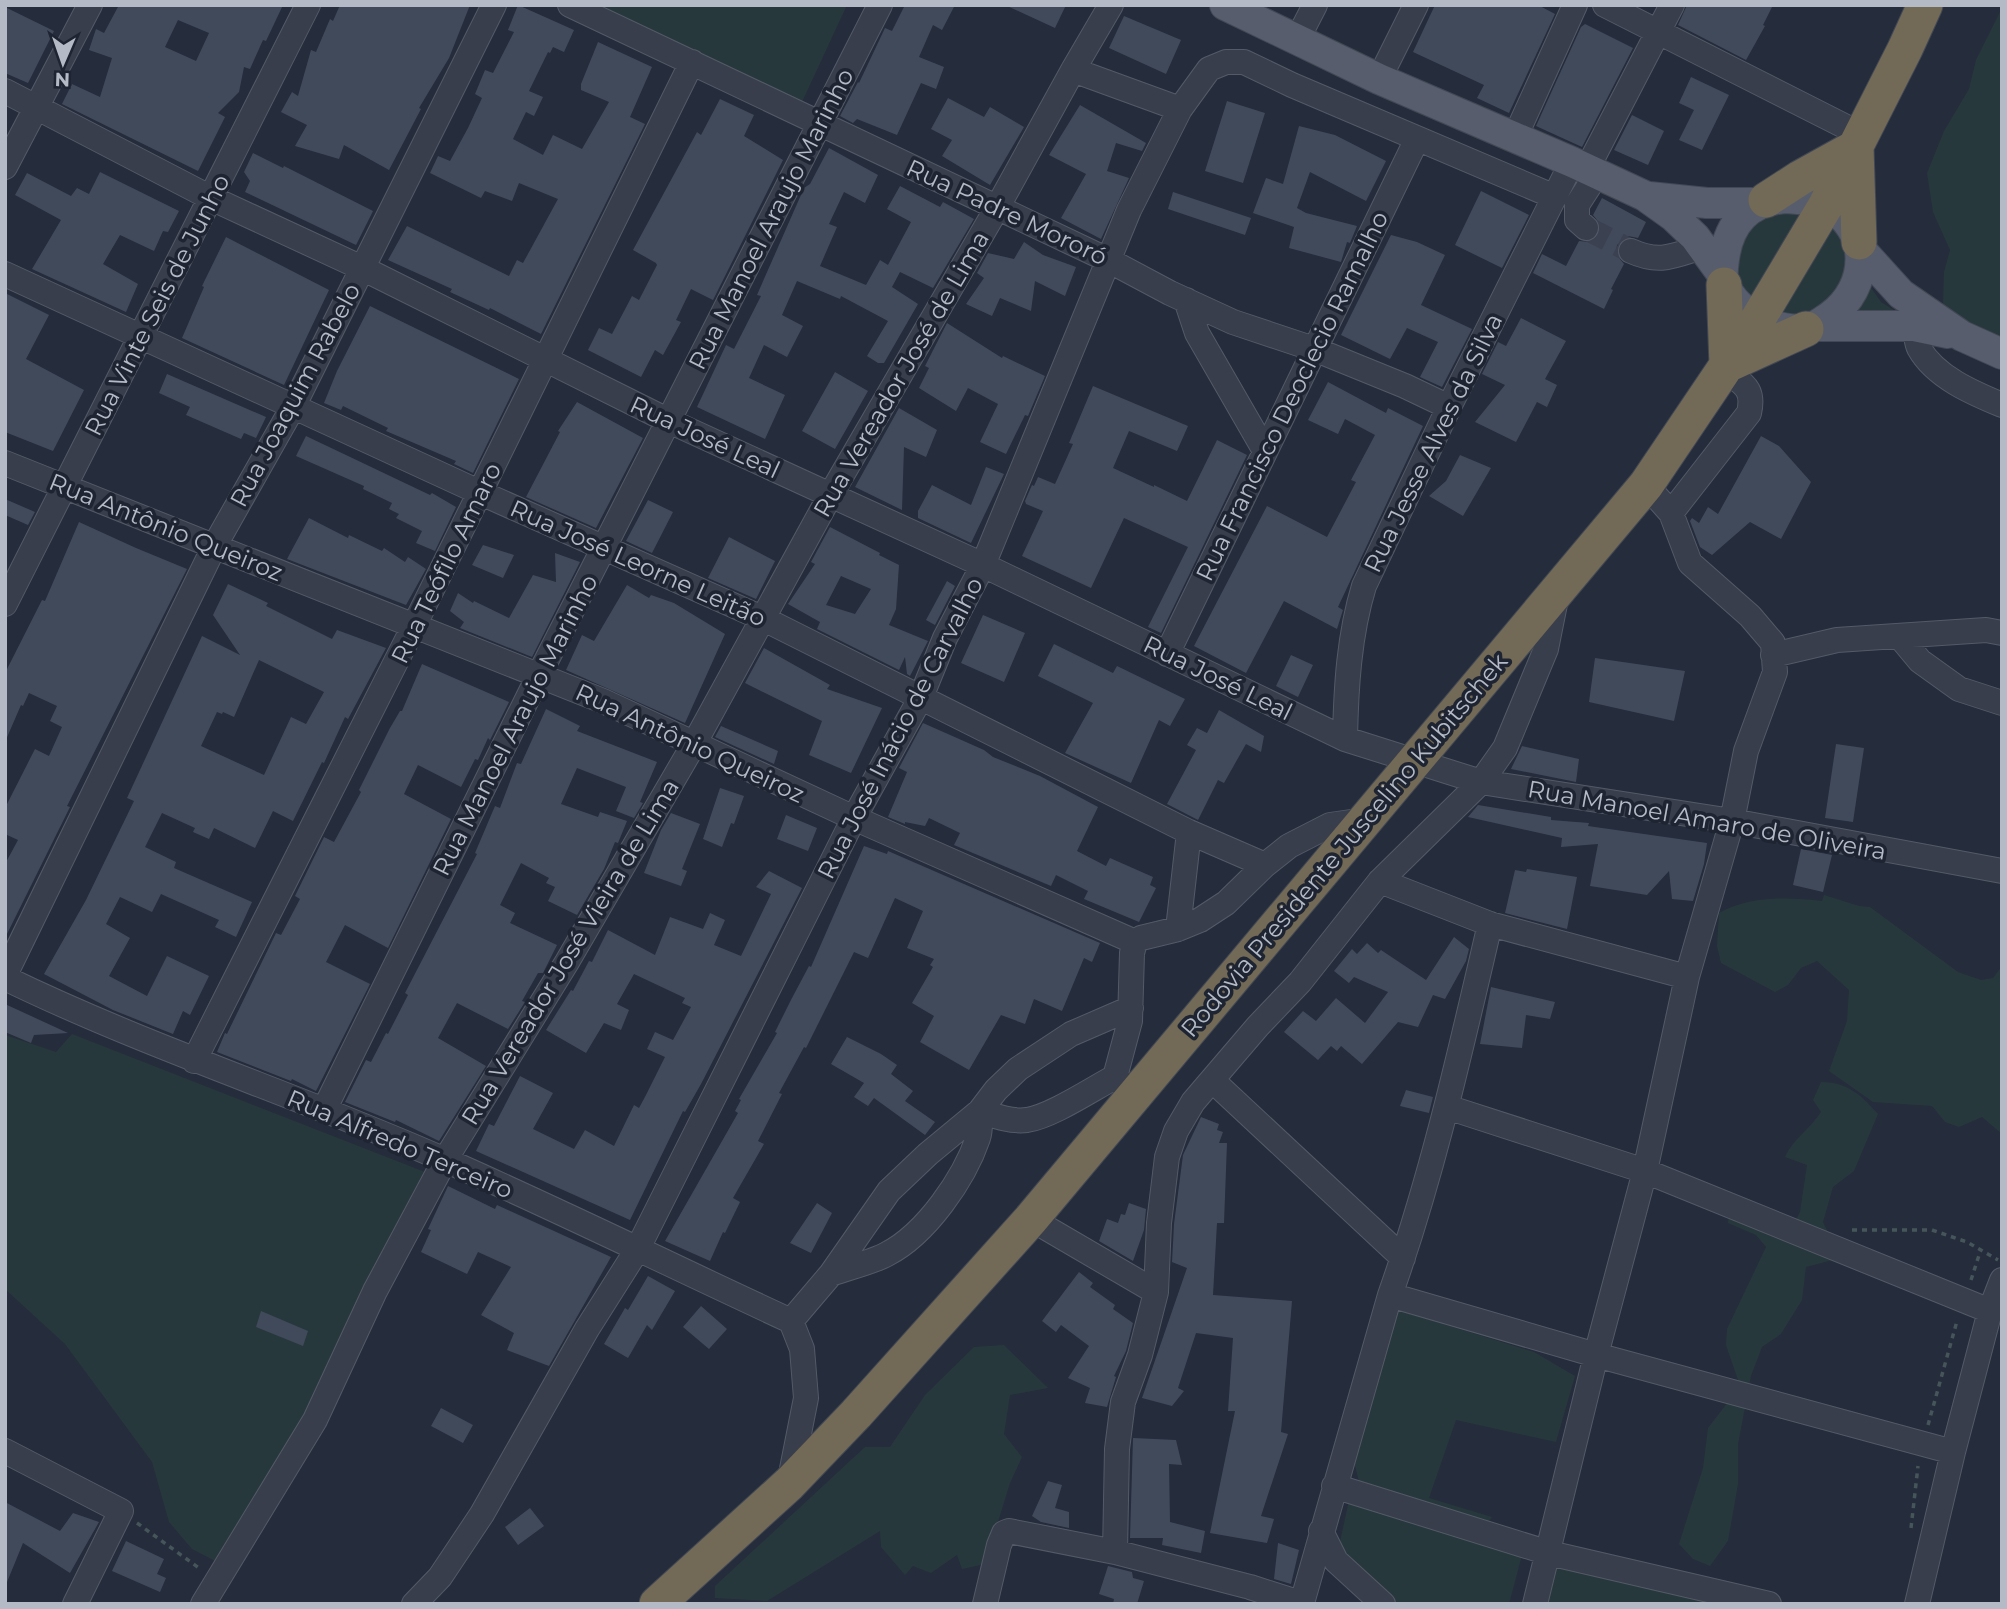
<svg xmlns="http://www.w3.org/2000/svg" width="2007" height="1609" font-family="Montserrat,sans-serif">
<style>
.green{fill:#27383d}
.building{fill:#414a5b;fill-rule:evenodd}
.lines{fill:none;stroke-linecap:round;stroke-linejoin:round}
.minor-tunnel{stroke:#3b4151;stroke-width:24;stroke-dasharray:24 12;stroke-linecap:butt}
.minor-casing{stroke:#545a67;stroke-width:26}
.major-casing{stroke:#424855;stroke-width:32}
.highway-casing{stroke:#414754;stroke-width:37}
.path{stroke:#45555a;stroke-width:3.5;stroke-dasharray:5 5;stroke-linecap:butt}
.minor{stroke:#393e4c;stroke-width:24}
.major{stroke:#575d6c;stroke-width:30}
.highway{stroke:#726a56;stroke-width:35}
.labels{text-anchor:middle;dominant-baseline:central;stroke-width:7;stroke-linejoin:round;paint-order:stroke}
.street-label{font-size:24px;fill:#b5bac7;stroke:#1e2431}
</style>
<rect width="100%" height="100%" fill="#252c3c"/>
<!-- green -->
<path class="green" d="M584 5H847L802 102Z
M2002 8V344L1948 312 1943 304 1944 272 1950 250 1933 212 1927 173 1944 131 1969 89 1976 60Z
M1809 204 1752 308 1732 273 1747 222Z
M1832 217 1852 266 1827 312 1775 320Z
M1867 282 1881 302 1911 321 1850 320Z
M1824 895 1859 906 1870 907 1958 972 1981 980 1993 978 2002 966V1134L1982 1117 1959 1127 1945 1122 1932 1106 1873 1102 1829 1071 1847 1021 1849 990 1817 961 1801 968 1788 985 1775 992 1721 963 1717 946 1719 913C1749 896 1789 897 1822 901Z
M72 1034 425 1172 388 1247 359 1296 309 1416 221 1564 192 1549 169 1522 152 1462 65 1344 5 1289V1035L56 1052Z
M1821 1082C1849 1083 1860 1094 1878 1114L1854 1171 1833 1187 1823 1222 1840 1258 1806 1267 1802 1300 1781 1334 1762 1347 1751 1376 1738 1444V1484L1728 1541 1710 1566 1693 1559 1679 1544 1703 1468 1708 1428 1728 1402 1738 1380 1726 1345 1727 1329 1766 1247 1756 1235 1728 1223 1729 1211 1796 1220 1800 1212 1807 1165 1785 1157C1793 1139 1810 1129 1821 1112L1813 1100Z
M1394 1309 1534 1352 1575 1376 1556 1442 1456 1420 1429 1498 1492 1517 1487 1524 1361 1490 1349 1441Z
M1004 1345 1048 1388 1010 1395 1004 1434 1022 1457 1010 1483 985 1564 962 1569 957 1555 931 1573 913 1566 905 1575 881 1547 880 1531 767 1601 715 1598V1586L865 1447H890L925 1395 974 1347Z
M1349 1500 1517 1546 1521 1559 1509 1604H1388L1338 1551Z
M1551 1559 1727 1604H1538Z"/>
<!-- building -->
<path class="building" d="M119 5H283L266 41 263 40 250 69 244 67 239 92 218 113 225 117 198 171 62 104 72 84 100 97 112 58 89 50 96 29 104 33ZM178 20 209 33 196 61 165 47Z
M340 5H470L449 58 419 108 421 109 389 170 344 145 339 159 295 146 307 125 281 112 292 92 298 96 311 50 316 52 330 19 333 21Z
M518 5 574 30 564 52 553 47 550 53 548 52 529 91 543 97 534 116 526 112 513 139 543 155 553 135 582 149 609 102 581 90V84L598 42 652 67 630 117 645 124 541 334 490 308 489 310 450 292 452 289 388 260 407 226 509 276 517 260 523 263 558 199 519 183 512 201 485 191 481 198 430 173 438 156 450 161 468 128 482 98 475 94 485 70 493 73 514 32 508 30Z
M905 5H955L942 30 933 25 919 57 944 67 936 89 921 83 897 135 857 119 853 123 840 116 858 82 859 83 885 28 892 31Z
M1005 5H1066L1055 28Z
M1435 5H1538L1555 14 1509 113 1477 98 1484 85 1413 52Z
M1687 5H1773L1763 25 1765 26 1746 60 1678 25Z
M5 7 54 31 28 83 5 73Z
M1124 16 1181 40 1166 74 1109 48Z
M1585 24 1633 48 1582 147 1536 126 1581 27Z
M1691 77 1729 95 1702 150 1679 140 1694 110 1679 103Z
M948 98 984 117 990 107 1024 127 990 185 942 156 952 140 931 129Z
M720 99 754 115 744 136 783 160 713 300 691 289 676 320 681 322 663 355 655 350 641 377 588 350 599 328 612 334 632 296 639 300 657 265 656 263 633 250 697 132 701 135Z
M1227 101 1265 113 1243 183 1205 171Z
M1080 105 1146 143 1142 151 1116 143 1107 171 1129 178 1101 239 1061 218 1086 174 1049 155Z
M1632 115 1664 131 1648 165 1614 150Z
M1299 126 1335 135 1386 161 1366 201 1310 172 1297 208 1306 213 1357 226 1350 243 1347 242 1341 262 1289 248 1294 227 1253 213 1266 178 1283 184Z
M829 148 878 175 865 203 844 192 829 224 837 227 820 266 866 285 880 260 888 265 911 222 887 209 900 186 940 207 943 202 974 219 933 288 900 272 892 287 918 304 884 363H878L867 356 888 321 841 296 840 299 797 281 782 315 803 326 787 357 764 345 749 378 785 395 765 439 697 407 726 345 734 349 761 296 757 295 804 188 810 184Z
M253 153 283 168 284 166 373 211 356 245 245 192 250 181 244 172Z
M100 172 179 211 168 232 163 231 154 251 120 235 103 264 138 284 126 312 32 269 61 220 15 195 27 173 71 196 77 188 89 194Z
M1481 191 1529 215 1502 268 1455 245Z
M1173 192 1251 218 1245 235 1168 209Z
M1602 198 1646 222 1638 238 1628 236 1617 245 1616 254 1624 264 1611 289 1613 290 1604 309 1533 273 1542 254 1566 266 1579 241 1590 242 1597 238 1600 232V224L1593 215Z
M1391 235 1417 242 1445 255 1421 305 1472 329 1442 387 1420 377 1438 342 1407 328 1390 359 1341 335Z
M226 237 329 290 284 385 182 338 204 287 202 286Z
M1024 242 1043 255 1076 267 1065 296 1035 281 1031 311 1000 298 992 316 966 304 984 278 977 273 988 253 1014 259Z
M5 293 49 315 26 359 84 390 53 451 5 432Z
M370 306 519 379 473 473 454 464 456 461 386 431 388 428 343 406 341 410 324 403 337 371Z
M1521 318 1566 341 1545 379 1557 385 1547 407 1537 402 1516 442 1475 422 1505 385 1482 374 1498 342 1506 346Z
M947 323 1002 358 1003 356 1045 376 1028 416 1025 415 1006 454 980 442 998 404 968 388 956 411 919 388 929 368 925 366Z
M835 372 868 391 835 449 802 431Z
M167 374 266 417 256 438 244 433 241 439 186 415 190 407 159 393Z
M1328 382 1386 413 1388 408 1423 426 1338 607 1343 610 1337 629 1284 601 1246 673 1194 646 1267 506 1327 537 1356 482 1351 480 1375 435 1345 419 1338 434 1308 420Z
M1093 386 1188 426 1177 451 1129 431 1113 468 1154 487V485L1187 501 1217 440 1247 455 1161 633 1148 627 1188 547 1124 518 1091 588 1022 556 1043 511 1026 504 1025 501 1032 485 1034 486 1038 477 1055 484 1073 444 1069 443Z
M577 402 643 438 596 528 526 497 560 432 558 431Z
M899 408 937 430 926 457 904 447 902 510 855 487Z
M306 436 430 495 432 493 456 507 435 551 416 543 422 531 396 518 399 514 389 509 392 503 363 489 364 486 296 456Z
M1761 436 1779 446 1811 482 1781 539 1750 522 1712 555 1700 547 1690 521 1692 518 1699 523 1708 507 1718 514Z
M1460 455 1491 468 1463 516 1429 496 1446 481Z
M986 467 1004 474 971 543 918 518V511L932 485 971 505Z
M5 499 35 512 28 525 5 515Z
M648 500 673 512 652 553 626 541Z
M309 518 348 538 349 535 382 551 384 548 405 562 408 557 426 569 406 605 287 559Z
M79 522 136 548 187 569 67 806 70 807 5 938V864L18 840 5 834V808L35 749 49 756 62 727 50 721 57 706 29 693 23 706 21 705 5 742V673L42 600 45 601Z
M830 527 880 553 879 555 899 565 896 609 889 625 928 641 910 676 907 674 905 657 899 670 817 629 820 622 788 604 815 564 811 562ZM841 576 871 589 855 614 826 605Z
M729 537 775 561 756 599 708 578Z
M483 545 514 555 503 578 472 565Z
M555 553 580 562 532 657 460 628 464 622 450 611 458 593 473 603 474 601 509 618 533 575 556 582Z
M947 581 955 586 935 625 926 620Z
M228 584 268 603 266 606 332 639 337 630 386 648 348 719 345 717 324 763 322 762 293 821 273 811 255 848 214 828 209 839 193 832 195 828 162 813 145 847 176 862 174 868 252 902 236 937 215 927 219 920 161 894 152 912 120 897 106 924 130 938 109 976 147 996 167 956 209 976 190 1015 183 1011 173 1034 113 1010 44 974 86 900 134 801 127 798 202 636 240 655 213 615ZM259 660 324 692 306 724 291 717 264 775 201 746 217 712 222 714 223 712 234 717Z
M627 585 649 598 651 595 674 603 725 634 685 723 566 670 582 635 594 641Z
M983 615 1025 633 1004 682 961 663Z
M1054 644 1113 673 1117 666 1185 699 1170 726 1159 720 1131 783 1065 753 1093 703 1038 676Z
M764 648 830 685 827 689 882 708 851 773 809 755 822 721 745 683Z
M1291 655 1313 665 1298 697 1276 686Z
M1595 658 1685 671 1674 721 1589 702Z
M422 664 509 702 490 740 488 738 478 760 475 759 461 787 418 765 404 794 451 819 388 948 345 925 326 962 370 984 316 1091 292 1079 291 1081 217 1052 225 1033 227 1034 276 933 281 935 300 899 295 896 324 837 334 842 361 792 359 790 390 728 400 711H402Z
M546 709 580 726 577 731 657 762 640 802 643 803 634 818 616 811 626 787 577 768 561 804 598 817 600 812 627 821 618 843 615 842 604 869 577 915 548 901 555 887 546 883 549 878 521 863 500 905 515 913 510 923 557 945 543 973H538L522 1001 525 1002 508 1029 457 1003 438 1038 486 1066 439 1141 396 1120 395 1122 345 1102 366 1060 371 1062 386 1033 388 1034 408 995 405 993 477 854 475 853 495 806 500 808 517 763 521 764Z
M1219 710 1264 736 1261 752 1246 744 1224 783 1218 780 1198 820 1167 804 1196 750 1187 745 1197 728 1207 733Z
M923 723 984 750 993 757 1040 776 1098 807 1077 851 1106 866 1110 858 1153 877 1150 885 1156 888 1139 922 1084 899 1088 891 1056 875 1051 886 954 845 960 833 929 818 925 826 905 822V824L888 817 907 772 899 768Z
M721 726 778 751 774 764 715 737Z
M1836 744 1864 748 1853 822 1825 818Z
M1522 746 1579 759 1576 782 1511 769Z
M720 788 744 796 734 824 731 823 722 847 703 839Z
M1478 805 1551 817V820L1589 823 1588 826 1707 843 1704 864 1693 901 1672 899 1669 871 1647 895 1590 886 1598 844 1561 847 1562 838 1468 817Z
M671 813 700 824 682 869 687 871 681 886 644 873 661 830Z
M786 815 817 828 808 851 777 839Z
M864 846 887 854 888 851 1100 943 1092 962 1084 958 1062 1011 1034 999 1025 1024 1001 1015 969 1070 920 1042 934 1016 912 1003 933 967 930 965 934 959 907 948 923 911 895 898 868 958 854 952 806 1048 804 1047 779 1093 782 1094 758 1141 764 1144 733 1198 740 1202 725 1233 723 1232 710 1261 665 1241 738 1113 735 1111 741 1100 739 1099 777 1033 775 1032 792 998 809 966 811 967Z
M1801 849 1832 855 1823 892 1793 885Z
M1527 869 1577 877 1567 929 1505 913 1515 870 1526 872Z
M769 871 802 888 701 1084 685 1112 683 1111 630 1220 476 1151 489 1124 494 1126 520 1076 553 1093 533 1129 574 1149 585 1130 614 1146 634 1105 639 1108 646 1095 665 1057 647 1049 655 1032 673 1040 691 1007 682 1003 685 998 634 974 617 1004 629 1010 621 1030 604 1023 586 1053 546 1030 571 990 573 991 589 961 592 962 608 930 655 955 670 917 703 929 710 913 725 920 714 945 741 956 771 894 756 887Z
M1454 937 1469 949 1466 961 1445 999 1433 995 1418 1027 1398 1022 1362 1064 1341 1046 1337 1051 1331 1046 1318 1060 1284 1032 1303 1011 1316 1021 1336 998 1365 1023 1388 992 1354 977 1349 983 1334 971 1352 949 1357 954 1367 943 1378 953 1381 950 1426 980Z
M1491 987 1555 1002 1550 1019 1526 1015 1522 1048 1480 1044Z
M5 1004 68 1033 34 1035 31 1043 5 1032Z
M847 1037 881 1054 897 1065 891 1074 913 1091 905 1101 935 1122 925 1135 874 1098 868 1106 854 1097 864 1083 831 1064Z
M1406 1090 1433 1097 1429 1113 1400 1106Z
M1201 1117 1219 1124 1217 1130 1223 1132 1219 1143H1227L1224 1223H1217L1213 1295 1292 1301 1281 1432 1288 1434 1261 1516 1274 1519 1267 1543 1210 1533 1235 1411H1228L1233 1338 1196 1333 1178 1388 1184 1391 1172 1406 1142 1398 1187 1268 1172 1262 1174 1224 1183 1155Z
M448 1186 495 1209 497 1205 611 1257 549 1366 507 1350 514 1333 481 1315 511 1267 478 1252 467 1274 421 1252 431 1230 428 1229Z
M817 1203 832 1213 811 1253 790 1243Z
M1129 1203 1146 1209 1144 1230 1133 1261 1099 1241 1107 1219 1118 1223 1121 1214 1125 1215Z
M1079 1272 1093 1283 1090 1287 1115 1305 1113 1309 1133 1323 1126 1351 1114 1376 1116 1377 1107 1407 1085 1403 1090 1388 1068 1378 1089 1346 1061 1325 1056 1332 1042 1321Z
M648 1276 675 1291 652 1330 647 1325 628 1358 604 1344 625 1308 628 1310Z
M701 1306 727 1329 709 1349 683 1327Z
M261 1311 308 1331 303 1346 256 1327Z
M441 1408 473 1425 463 1443 431 1426Z
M1133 1438 1176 1440 1182 1465 1169 1464 1170 1522 1205 1531 1201 1553 1162 1545 1163 1538H1130Z
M1048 1481 1062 1485 1055 1508 1069 1512V1528L1041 1522 1032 1516Z
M5 1502 60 1531 73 1513 99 1522 70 1573 23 1543 5 1587Z
M530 1508 544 1526 518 1545 505 1527Z
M126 1541 164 1559 157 1574 166 1578 160 1592 112 1571Z
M1278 1543 1299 1550 1291 1584 1274 1579Z
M1108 1566 1132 1572 1133 1578 1144 1581 1137 1604H1113L1114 1599 1099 1594Z"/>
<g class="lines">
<!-- minor-tunnel -->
<path class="minor-tunnel" d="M1586 228 1631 251"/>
<!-- minor casing -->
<g class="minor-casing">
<path id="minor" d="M570 5 1108 260 1170 293 1233 322 1314 349 1405 386 1449 407
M1605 5 1862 135
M1297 40 1315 5
M1073 70 1180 109
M1379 79 1416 5
M5 91 211 198 362 268 669 421 983 565 1345 739 1481 782 1732 821 2002 871
M1515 137 1575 5
M5 167 90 5
M1587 169 1672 5
M1586 228 1577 220V205L1597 174
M1631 251C1660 264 1673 256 1702 247
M5 274 481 493 762 618 1189 832 1265 865
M1186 300 1197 333 1265 451
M1914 326C1916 332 1916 342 1919 348 1935 377 1973 393 2002 405
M5 463 603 701 854 818 1135 942
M1671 513 1749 413C1755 387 1742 384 1724 369
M5 604 308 5
M1900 637 1920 661 1959 689 2002 703
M1167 654 1417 139
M1773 655 1837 640 1986 630 2002 633
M1345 739C1346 688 1349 635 1364 586L1449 407 1572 162
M1380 881 1490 924 1687 977
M1178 929 1189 832
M5 975 215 545 293 407 494 5
M5 978C149 1048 300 1096 445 1160 561 1211 676 1268 791 1321
M194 1061 414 626 692 62
M1212 1080 1403 1258
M1134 1094 1115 1077 1130 1021 1132 953 1135 942 1141 938 1178 929 1200 920 1226 903 1265 865 1289 846 1330 825 1365 820
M1447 1107 1645 1171 1990 1311
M324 1110 539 675 880 5
M1031 1219 1156 1292
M831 1274C847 1268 873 1262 887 1254 926 1234 964 1179 978 1138 981 1130 980 1119 980 1111 995 1116 1011 1122 1027 1120 1052 1116 1092 1089 1115 1077
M1390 1295 1596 1355 1953 1452
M791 1321 831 1274 889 1191 928 1154 980 1111 996 1090 1018 1069 1071 1034 1131 1008
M5 1451 121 1511 75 1604
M789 1484 806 1398 802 1349 791 1321
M1334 1486 1549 1553 1769 1604
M1321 1531 1336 1561 1383 1604
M1115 1552 1117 1449 1123 1402 1140 1355 1156 1292 1159 1223 1167 1157 1176 1131 1193 1102 1258 1026 1300 982 1380 881 1481 782 1505 748 1546 649 1557 594
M1302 1603 1390 1295C1433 1174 1461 1048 1490 924
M203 1604 315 1420 375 1291 445 1160 567 962 694 744 831 494 997 208 1073 70 1111 5
M414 1604 440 1577 482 1514 587 1329 637 1250 854 818 921 697 945 638 983 565 1129 210 1180 109 1209 69 1226 62H1244L1292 85 1555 197
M985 1604 999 1545 1004 1533 1009 1531 1115 1552 1250 1587 1303 1604
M1535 1604 1596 1355 1645 1171 1687 977 1732 821 1746 751 1775 672 1773 643 1750 616 1690 563 1671 513 1646 485
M1917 1604 1953 1452 1990 1311 2002 1280"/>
</g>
<!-- major casing -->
<g class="major-casing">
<path id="major" d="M1225 5 1379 79 1572 162 1645 196 1673 216 1695 237 1722 274
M1649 197 1707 203H1759
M1786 198C1799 199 1811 199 1823 204 1873 226 1871 288 1829 317 1822 322 1814 328 1806 329 1777 333 1736 313 1725 285 1721 277 1723 268 1724 259 1729 222 1749 201 1786 198Z
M1862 251 1901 294 1962 336 2002 354
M1816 326H1914L1948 333"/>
</g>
<!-- highway casing -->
<g class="highway-casing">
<path id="highway" d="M1856 147 1859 242
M1766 200 1800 178 1856 147
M1724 285 1727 365
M1727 365 1806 329
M657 1604 789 1484 856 1414 1031 1219 1646 485 1758 319 1826 205 1905 49 1925 5"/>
</g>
<!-- path -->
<path class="path" d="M1852 1230H1932L1967 1242 1998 1260
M1971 1280 1981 1249
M1928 1425 1957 1321
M137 1523 199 1568
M1911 1528 1918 1466"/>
<!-- minor -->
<use href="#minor" class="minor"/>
<!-- major -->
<use href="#major" class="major"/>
<!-- highway -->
<use href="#highway" class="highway"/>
</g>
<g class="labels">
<!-- street labels -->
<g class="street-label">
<text transform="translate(1007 212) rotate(25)">Rua Padre Mororó</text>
<text transform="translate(771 219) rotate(-63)">Rua Manoel Araujo Marinho</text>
<text transform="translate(157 305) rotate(-63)">Rua Vinte Seis de Junho</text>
<text transform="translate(901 374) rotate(-60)">Rua Vereador José de Lima</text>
<text transform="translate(295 395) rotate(-62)">Rua Joaquim Rabelo</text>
<text transform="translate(1292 396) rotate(-64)">Rua Francisco Deoclecio Ramalho</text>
<text transform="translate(705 437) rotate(25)">Rua José Leal</text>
<text transform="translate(1433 443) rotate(-64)">Rua Jesse Alves da Silva</text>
<text transform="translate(166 527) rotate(22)">Rua Antônio Queiroz</text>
<text transform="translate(446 563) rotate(-64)">Rua Teófilo Amaro</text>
<text transform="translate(638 563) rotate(24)">Rua José Leorne Leitão</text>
<text transform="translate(1218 678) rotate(26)">Rua José Leal</text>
<text transform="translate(515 725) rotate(-63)">Rua Manoel Araujo Marinho</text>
<text transform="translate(900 728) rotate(-63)">Rua José Inácio de Carvalho</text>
<text transform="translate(690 743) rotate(25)">Rua Antônio Queiroz</text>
<text transform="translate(1707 820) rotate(10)">Rua Manoel Amaro de Oliveira</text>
<text transform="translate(1344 845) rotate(-50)">Rodovia Presidente Juscelino Kubitschek</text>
<text transform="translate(570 952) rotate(-59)">Rua Vereador José Vieira de Lima</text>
<text transform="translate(400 1144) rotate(23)">Rua Alfredo Terceiro</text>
</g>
</g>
<!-- border -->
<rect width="2007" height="1609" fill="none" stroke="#b5bac7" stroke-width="14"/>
<!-- north arrow -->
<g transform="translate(63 63) rotate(182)" stroke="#1e2431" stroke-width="5" paint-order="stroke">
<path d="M0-5L12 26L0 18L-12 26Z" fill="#b5bac7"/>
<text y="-10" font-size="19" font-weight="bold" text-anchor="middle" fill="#b5bac7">N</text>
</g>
</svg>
